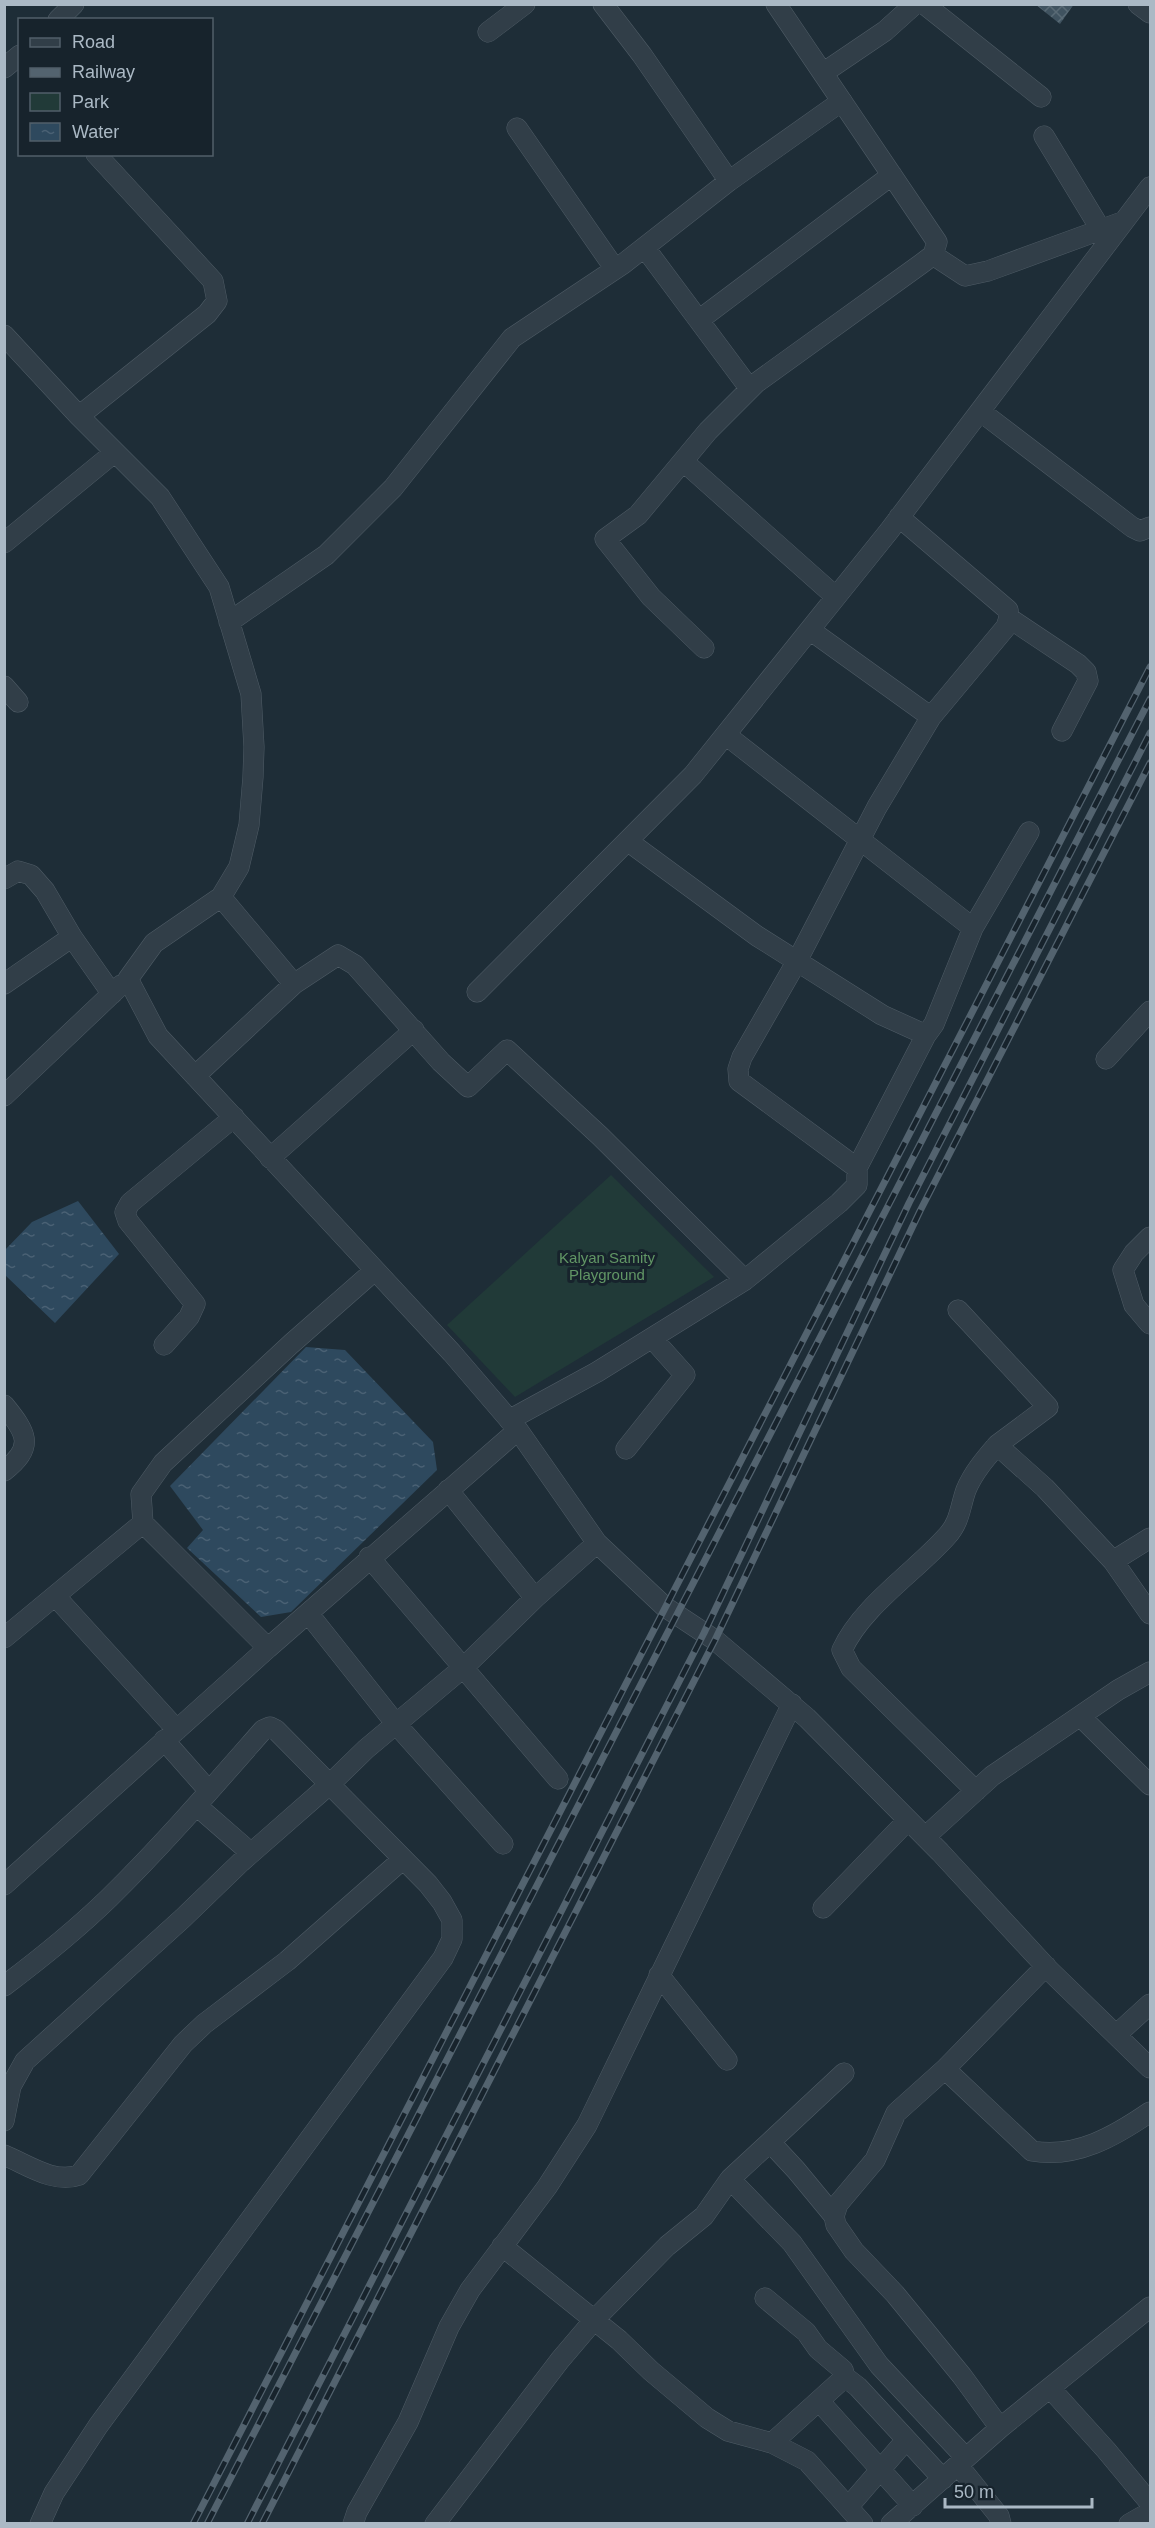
<svg xmlns="http://www.w3.org/2000/svg" width="1155" height="2528" font-family="Helvetica,sans-serif">
<style>
.green{fill:#213a38}
.water{fill:url(#water-ripples)}
.building{fill:url(#building-cross-hatch)}
.lines{fill:none;stroke-linecap:round;stroke-linejoin:round}
.minor-casing{stroke:#4f5c66;stroke-width:21}
.minor{stroke:#313e48;stroke-width:20}
.rail-casing{stroke:#53636f;stroke-width:7}
.rail{stroke:#17232c;stroke-width:4.5;stroke-dasharray:14;stroke-linecap:butt}
.labels{text-anchor:middle;dominant-baseline:central;stroke-width:6;stroke-linejoin:round;paint-order:stroke}
.park-label{font-size:15px;fill:#619665;stroke:#17232c}
</style>
<defs>
<pattern id="water-ripples" width="26" height="14" patternUnits="userSpaceOnUse" patternTransform="scale(1.5)"><rect width="26" height="14" fill="#2e495e"/><path d="M2 4q2-2 4 0t4 0M15 11q2-2 4 0t4 0" fill="none" stroke="#4a6174"/></pattern>
<pattern id="building-cross-hatch" width="8" height="8" patternUnits="userSpaceOnUse" patternTransform="scale(1.5)"><rect width="8" height="8" fill="#405360"/><path d="M0 0l8 8M0 8l8-8" fill="none" stroke="#596a75"/></pattern>
</defs>
<rect width="100%" height="100%" fill="#1e2d37"/>
<!-- green -->
<path class="green" d="M611 1175 714 1277 515 1397 447 1325Z"/>
<!-- water -->
<path class="water" d="M78 1201 119 1254 55 1323 5 1275V1250L32 1222Z
M306 1347 345 1350 433 1442 437 1470 291 1612 261 1617 187 1548 203 1530 170 1486Z"/>
<!-- building -->
<path class="building" d="M1035 4H1074L1060 24Z"/>
<g class="lines">
<!-- minor casing -->
<g class="minor-casing">
<path id="minor" d="M603 4 642 55 729 181
M924 4 1041 97
M1138 4 1150 13
M58 20 74 4
M488 32 525 4
M4 68 20 55
M823 73 885 31 915 4
M517 128 615 269
M1044 136 1101 230
M645 248 750 389
M933 255 965 276 988 271 1122 222
M699 320 892 175
M4 335 79 416 160 497 219 587 251 694 254 747 253 777 249 825 239 867 221 897 154 943 128 979 158 1036 452 1353 518 1430 597 1543 665 1607 715 1640 807 1718 940 1852 1049 1970 1150 2068
M980 411 1132 527 1140 531 1150 527
M79 416 207 314 217 301 213 281 96 154
M683 461 836 597
M4 543 115 452
M1009 618 1078 664 1086 672 1088 681 1062 731
M229 622 326 555 393 488 512 338 623 264 729 181 842 101
M810 630 931 717
M704 648 651 597 605 539 638 515 708 431 756 383 921 264 933 255 937 242 776 4
M4 686 18 702
M726 735 973 928
M629 842 757 936 882 1015 926 1035 934 1024 973 928 1029 832
M4 879 18 871 31 875 45 891 72 937 112 994
M221 897 294 984
M4 984 72 937
M477 992 693 775 889 531 1150 187
M1106 1059 1150 1011
M195 1076 294 984 338 955 355 965 441 1062 468 1087 507 1050 600 1136 745 1280 839 1203 857 1185V1168L739 1081 738 1069 742 1057 797 961 877 807 931 717 1006 627 1009 618 1008 610 899 517
M4 1096 121 985
M270 1158 414 1030
M857 1168 926 1035
M1150 1237 1134 1253 1123 1270 1134 1305 1150 1324
M958 1310 1048 1407 997 1445 1045 1488 1113 1561 1150 1614
M164 1345 189 1317 195 1304 128 1221 125 1212 130 1203 234 1117
M4 1405C26 1432 36 1447 4 1471
M509 1420 597 1372 745 1280
M626 1449 685 1375 652 1338
M448 1490 535 1598
M143 1523 268 1648 518 1430
M369 1557 558 1779
M1113 1561 1150 1538
M56 1597 177 1730
M308 1613 396 1724 503 1844
M4 1638 143 1523 141 1494 163 1463 291 1344 374 1271
M1080 1716 1150 1785
M164 1740 209 1791
M976 1791 851 1668 842 1650C862 1606 915 1572 947 1536 960 1522 960 1507 966 1490 973 1473 985 1459 997 1445
M197 1806 251 1853
M925 1837 992 1776 1118 1690 1150 1672
M4 1885 268 1648
M823 1908 908 1820
M659 1975 727 2060
M4 1986C40 1959 76 1930 109 1898 163 1845 213 1787 263 1730L270 1727 276 1730 428 1884 442 1902 452 1920V1939L443 1958 98 2426 54 2493 40 2524
M1116 2035 1150 2004
M945 2069 1046 1966
M4 2121 11 2086 25 2061 183 1918 241 1862 330 1784 366 1749 464 1667 535 1598 597 1543
M770 2142 844 2073
M4 2155C28 2165 54 2184 79 2175L183 2044 204 2024 287 1961 403 1859
M730 2179 770 2142 796 2170 834 2216
M502 2246 619 2340 651 2371 707 2418 728 2431 772 2443 807 2461 863 2524
M765 2298 806 2332 818 2349 843 2370 845 2377 772 2443
M845 2377 858 2387 943 2479
M1050 2388 1106 2450 1150 2503
M820 2402 913 2506
M1000 2428 962 2376 895 2294 854 2251 836 2225 834 2216 838 2204 875 2160 896 2113 945 2069 1032 2151C1076 2159 1115 2136 1150 2112
M958 2465 999 2516 1001 2524
M849 2506 906 2440
M353 2524 357 2512 408 2422 449 2327 470 2290 547 2187 587 2125 792 1704
M435 2524 560 2360 594 2320 667 2246 704 2216 730 2179 792 2243 879 2365 966 2458
M891 2524 1000 2428 1150 2307
M1129 2524 1150 2512"/>
</g>
<!-- minor -->
<use href="#minor" class="minor"/>
<!-- rail casing -->
<g class="rail-casing">
<path id="rail" d="M193 2524 1150 667
M207 2524 1150 699
M247 2524 704 1633 909 1203 1150 733
M262 2524 715 1640 920 1211 1150 763"/>
</g>
<!-- rail -->
<use href="#rail" class="rail"/>
</g>
<g class="labels">
<!-- park labels -->
<g class="park-label">
<text x="607" y="1257">Kalyan Samity<tspan x="607" dy="17">Playground</tspan></text>
</g>
</g>
<!-- border -->
<rect width="1155" height="2528" fill="none" stroke="#abb9c5" stroke-width="12"/>
<!-- legend -->
<rect x="18" y="18" width="195" height="138" fill="#17232c" stroke="#525f69" stroke-width="1.5"/>
<rect x="30" y="38" width="30" height="9" fill="#313e48" stroke="#525f69" stroke-width="1.5"/>
<text x="72" y="48" font-size="18" fill="#abb9c5">Road</text>
<rect x="30" y="68" width="30" height="9" fill="#53636f" stroke="#525f69" stroke-width="1.5"/>
<text x="72" y="78" font-size="18" fill="#abb9c5">Railway</text>
<rect x="30" y="93" width="30" height="18" fill="#213a38" stroke="#525f69" stroke-width="1.5"/>
<text x="72" y="108" font-size="18" fill="#abb9c5">Park</text>
<rect x="30" y="123" width="30" height="18" fill="url(#water-ripples)" stroke="#525f69" stroke-width="1.5"/>
<text x="72" y="138" font-size="18" fill="#abb9c5">Water</text>
<!-- scale -->
<path d="M945 2498v9h147v-9" fill="none" stroke="#abb9c5" stroke-width="3"/>
<text x="954" y="2498" font-size="18" fill="#abb9c5" stroke="#17232c" stroke-width="4.5" paint-order="stroke">50 m</text>
</svg>
